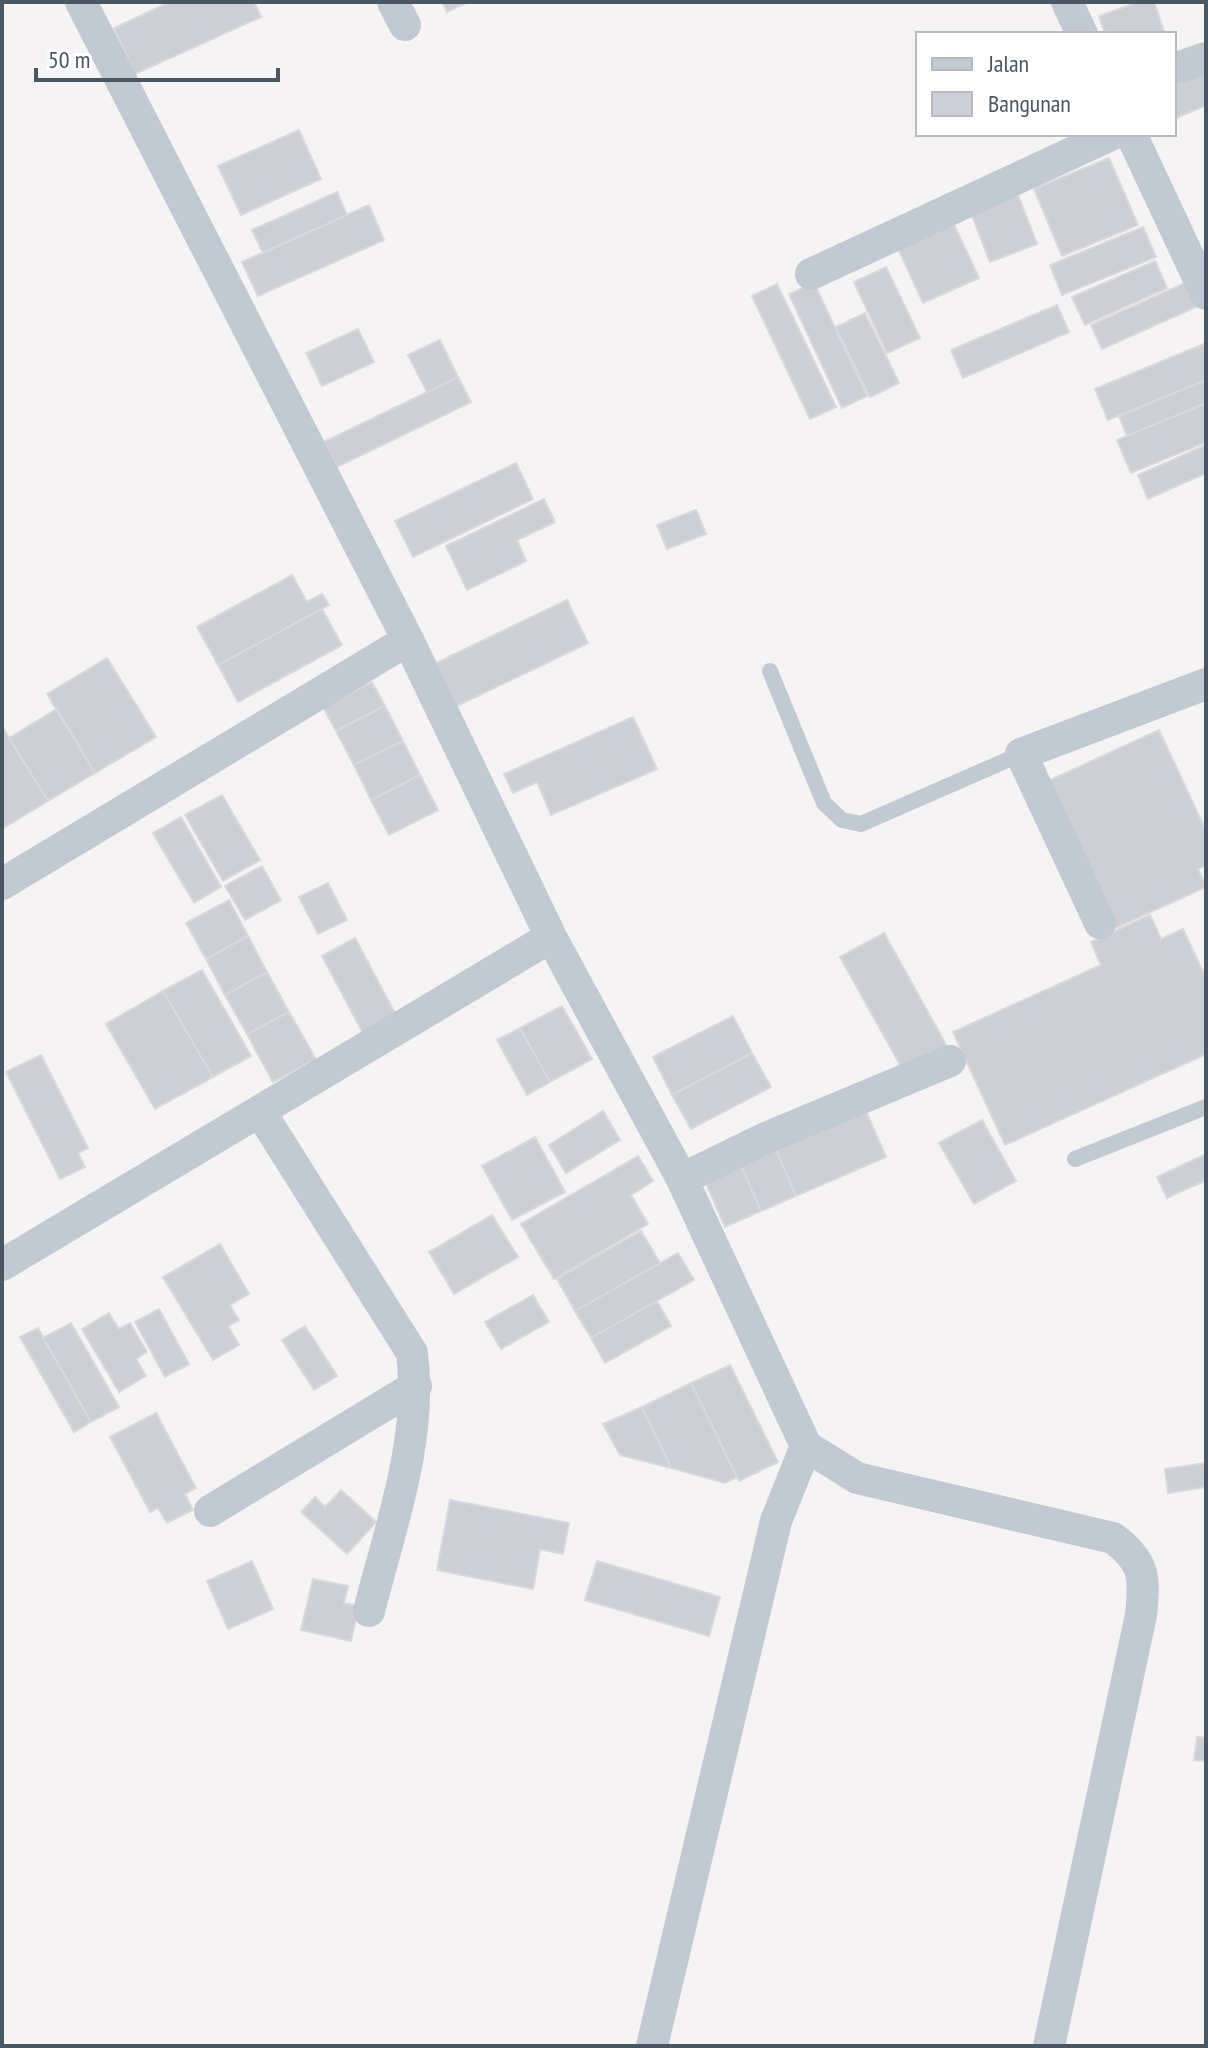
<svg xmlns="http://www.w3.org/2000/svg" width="1208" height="2048" font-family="'PT Sans Narrow',sans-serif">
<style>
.building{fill:#cdcfd5;stroke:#d7d9de;stroke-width:2}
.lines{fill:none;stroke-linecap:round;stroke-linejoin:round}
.service{stroke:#c1cad2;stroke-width:16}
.minor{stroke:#c1cad2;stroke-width:32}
</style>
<rect width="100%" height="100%" fill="#f5f3f3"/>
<!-- building -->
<path class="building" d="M170 2H254L261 17 135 74 114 28Z
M442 2H468L447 12Z
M1139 2H1154L1165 34H1105L1099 16Z
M1206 72V105L1174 119V86Z
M299 130 321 179 241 215 218 166Z
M1109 158 1138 225 1062 256 1034 189Z
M337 192 347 215 263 253 252 230Z
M1018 195 1037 244 990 262 971 213Z
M369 205 384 240 258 296 242 262Z
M951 218 979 278 923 303 896 244Z
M1143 227 1156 257 1062 295 1050 265Z
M1155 261 1167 288 1085 325 1072 297Z
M886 267 920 338 887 353 854 282Z
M814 283 867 396 842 408 789 294Z
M1185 283 1196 307 1102 349 1091 325Z
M777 284 836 407 810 419 752 296Z
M1057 305 1069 332 963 378 951 350Z
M865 313 899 383 870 397 836 327Z
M358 329 374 362 322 386 306 353Z
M440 340 458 377 427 392 408 355Z
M1206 343V380L1108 420 1095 389Z
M458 377 471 402 337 467 324 442Z
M1206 380V403L1127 436 1119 416Z
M1206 403V442L1131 473 1117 440Z
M1206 445V473L1148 499 1138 475Z
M516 463 533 499 413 557 395 521Z
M544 499 555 522 517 540 526 561 467 590 446 546Z
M696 510 706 534 667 549 657 525Z
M292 575 307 602 322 594 329 605 218 665 197 627Z
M567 600 588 643 457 706 436 663Z
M322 609 342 645 238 702 218 665Z
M107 658 156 737 95 773 47 694Z
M372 682 385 706 336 731 323 707Z
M385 706 403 741 354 765 336 731Z
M57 709 95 773 48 801 9 738Z
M633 717 657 769 551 815 537 782 513 793 504 774Z
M2 726 48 801 5 827 2 822Z
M1159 730 1206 831V865L1198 869 1206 887 1113 929 1046 782Z
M403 741 420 775 371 800 354 765Z
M420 775 438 810 389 835 371 800Z
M222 795 260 860 223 881 185 815Z
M181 817 221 887 194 903 153 833Z
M262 866 281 900 245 920 225 886Z
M328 883 347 920 318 934 299 897Z
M229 900 248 936 206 959 186 923Z
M1150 915 1161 939 1183 929 1206 978V1054L1005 1145 953 1032 1101 965 1091 942Z
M884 933 948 1048 904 1072 840 957Z
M248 936 267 972 225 995 206 959Z
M355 938 397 1017 364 1035 322 956Z
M202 970 251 1056 213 1077 163 991Z
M267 972 289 1012 247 1034 225 995Z
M163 991 213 1077 155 1109 106 1024Z
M562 1006 592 1059 550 1082 520 1028Z
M289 1012 316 1059 273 1082 247 1034Z
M733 1016 752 1053 672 1095 653 1057Z
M520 1028 550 1082 527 1095 497 1040Z
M752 1053 771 1087 691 1129 672 1095Z
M41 1055 88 1148 78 1153 85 1167 60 1179 6 1072Z
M862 1102 886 1157 796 1196 772 1141Z
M603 1111 620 1140 566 1173 549 1145Z
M982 1120 1016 1181 974 1204 939 1143Z
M535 1137 565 1192 512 1220 482 1166Z
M772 1141 796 1196 761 1211 737 1156Z
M1206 1154V1180L1167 1198 1157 1177Z
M638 1156 653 1181 631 1195 648 1224 554 1279 521 1224Z
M737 1156 761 1211 725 1227 701 1172Z
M492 1215 518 1257 454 1294 429 1252Z
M641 1231 660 1263 575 1311 557 1279Z
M220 1244 249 1294 230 1305 239 1320 228 1326 239 1345 213 1360 163 1277Z
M678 1253 694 1280 591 1338 575 1311Z
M533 1295 549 1322 501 1349 485 1322Z
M657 1301 671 1326 605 1363 591 1338Z
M159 1309 189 1364 165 1377 135 1322Z
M109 1313 119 1329 130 1323 147 1352 136 1359 146 1376 119 1392 82 1329Z
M71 1323 119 1407 91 1422 43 1338Z
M305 1326 337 1376 314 1390 282 1340Z
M38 1328 91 1422 74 1432 20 1337Z
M730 1365 778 1462 739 1481 691 1383Z
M691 1383 737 1477 725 1483 671 1468 642 1407Z
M642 1407 671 1468 620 1455 603 1424Z
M156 1413 196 1488 185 1494 193 1510 167 1523 158 1508 150 1512 110 1437Z
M1206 1463V1487L1168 1493 1165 1469Z
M341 1490 376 1522 347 1554 301 1512 315 1497 325 1507Z
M450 1500 569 1523 563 1554 540 1549 533 1589 437 1570Z
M252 1561 273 1609 228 1629 207 1581Z
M597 1561 720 1597 709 1636 585 1600Z
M313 1579 348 1586 344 1603 359 1606 351 1641 301 1630Z
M1197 1737 1206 1738V1761L1194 1760Z"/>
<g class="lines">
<!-- service -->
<path class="service" d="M770 671 824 803 842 820 861 824 1021 754
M1075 1159 1206 1107"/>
<!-- minor -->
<path class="minor" d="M81 2 408 640 551 937 682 1179 806 1446 857 1478 1113 1538C1145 1562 1145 1577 1141 1615L1049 2046
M393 2 405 25
M1067 2 1082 34
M1174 69 1206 58
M1131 134 1206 294
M811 274 1113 134
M2 884 408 640
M1100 923 1021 754 1206 684
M261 1113 412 1353C423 1440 390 1528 369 1611
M682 1179 766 1138 950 1061
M2 1265 551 937
M210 1511 416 1386
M652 2046 776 1521 806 1446"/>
</g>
<!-- border -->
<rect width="1208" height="2048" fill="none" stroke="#4a5661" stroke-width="8"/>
<!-- legend -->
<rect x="916" y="32" width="260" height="104" fill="#ffffff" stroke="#b7bbc0" stroke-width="2"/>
<rect x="932" y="58" width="40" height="12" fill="#c1cad2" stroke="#b7bbc0" stroke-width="2"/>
<text x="988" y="72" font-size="24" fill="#4a5661">Jalan</text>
<rect x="932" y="92" width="40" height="24" fill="#cdcfd5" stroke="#b7bbc0" stroke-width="2"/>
<text x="988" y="112" font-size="24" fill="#4a5661">Bangunan</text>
<!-- scale -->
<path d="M36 68v12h242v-12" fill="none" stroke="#4a5661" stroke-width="4"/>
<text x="48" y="68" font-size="24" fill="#4a5661" stroke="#ffffff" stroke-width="6" paint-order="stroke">50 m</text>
</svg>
